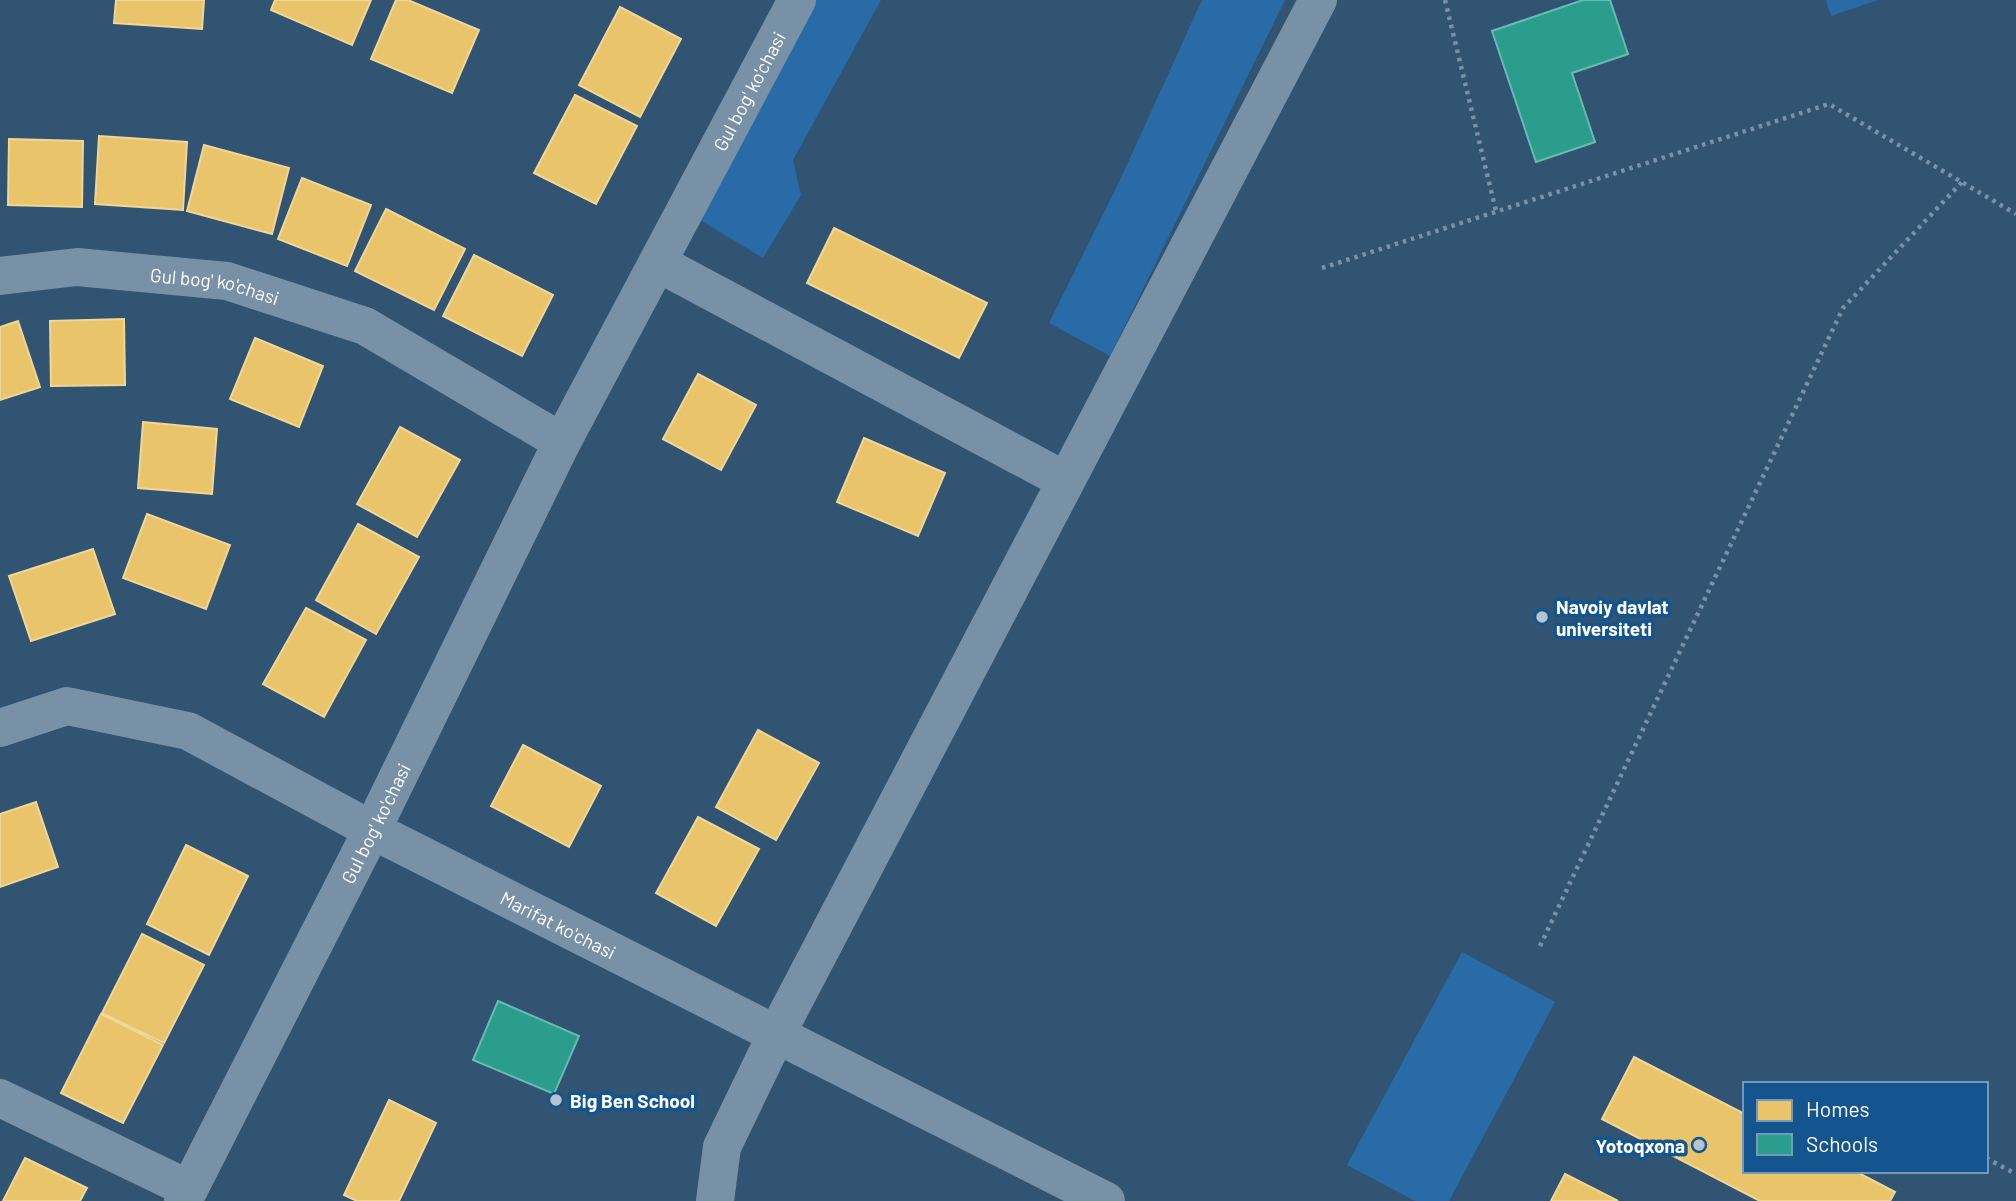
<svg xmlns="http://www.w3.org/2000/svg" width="2016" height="1201" font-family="Barlow,sans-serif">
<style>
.green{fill:#286ba6}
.homes{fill:#e9c46a;stroke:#f0d697;stroke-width:2}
.schools{fill:#2a9d8f;stroke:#6abab1;stroke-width:2}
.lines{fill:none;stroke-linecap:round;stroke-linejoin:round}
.path{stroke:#7891a6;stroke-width:4.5;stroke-dasharray:3.5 5;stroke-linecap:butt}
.minor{stroke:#7891a6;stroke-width:38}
.poi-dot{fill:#b7c3ce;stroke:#15558f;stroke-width:2.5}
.labels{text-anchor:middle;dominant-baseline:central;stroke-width:7;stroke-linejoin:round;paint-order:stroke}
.street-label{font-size:19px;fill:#fff;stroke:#15558f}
.poi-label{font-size:19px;font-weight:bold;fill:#fff;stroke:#15558f;text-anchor:start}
</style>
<rect width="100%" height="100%" fill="#315473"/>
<!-- green -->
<path class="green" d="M816 0H881L793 160 801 195 763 258 700 220Z
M1202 0H1285L1110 356 1049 323 1119 182Z
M1826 0H1878L1831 16Z
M1462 952 1555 1002 1449 1201H1415L1347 1165Z"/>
<!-- homes -->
<path class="homes" d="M116 0H204L202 29 114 23Z
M275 0H371L352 45 271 10Z
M396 0H408L479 30 452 93 371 59Z
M620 7 681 39 640 117 579 85Z
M575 95 637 126 596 204 534 173Z
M99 136 187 142 183 210 95 204Z
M9 139 83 141 82 207 8 205Z
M204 145 289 168 272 234 187 211Z
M302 178 371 205 347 266 278 239Z
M386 209 465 249 434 310 355 271Z
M834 228 987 303 959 358 807 283Z
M474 255 553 295 522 356 443 316Z
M124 319 125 385 51 386 50 321Z
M18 321 40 387 0 400V327Z
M255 338 323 366 299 427 230 399Z
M698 374 756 405 721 470 663 439Z
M143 422 217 429 212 494 138 488Z
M400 427 460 460 417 537 357 504Z
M864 438 945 473 918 536 837 502Z
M147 514 230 545 206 609 123 578Z
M358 524 419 557 376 634 316 600Z
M93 549 115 614 31 641 9 576Z
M306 608 366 640 324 717 263 684Z
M758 730 819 763 776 840 716 807Z
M523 745 601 786 569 847 491 806Z
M36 802 58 867 0 887V814Z
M698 817 759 849 716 926 656 893Z
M186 845 248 876 209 955 147 924Z
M142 934 204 965 164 1043 102 1013Z
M101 1014 163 1045 123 1123 61 1093Z
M1634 1057 1745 1114V1171H1855L1895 1192 1890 1201H1760L1602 1119Z
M389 1100 436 1123 399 1201H357L344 1195Z
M25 1158 87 1188 80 1201H3Z
M1565 1174 1618 1201H1551Z"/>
<!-- schools -->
<path class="schools" d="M1583 0H1610L1628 54 1572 73 1595 142 1536 162 1492 31Z
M498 1001 579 1036 554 1094 473 1060Z"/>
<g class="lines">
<!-- path -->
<path class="path" d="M1445 0 1496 211
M1322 268 1829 104 2016 214
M1540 946 1843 308 1962 182
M1986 1158 2016 1174"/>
<!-- minor -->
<g class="minor">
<path d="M658 263 1066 481"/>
<path id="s1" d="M0 276 77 267 227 281 365 326 562 442"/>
<path id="s2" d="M0 728 67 706 188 731 372 830 1106 1201"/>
<path d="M0 1098 189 1189"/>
<path id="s3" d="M183 1201 372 830 562 442 797 0"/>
<path d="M715 1201 722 1147 777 1033 1318 0"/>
</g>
</g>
<!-- markers -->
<g class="poi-dot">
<circle cx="1542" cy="617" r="7"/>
<circle cx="556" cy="1100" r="7"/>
<circle cx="1699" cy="1145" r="7"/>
</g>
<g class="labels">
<!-- street labels -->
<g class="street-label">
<text stroke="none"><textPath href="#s3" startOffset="1246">Gul bog' ko'chasi</textPath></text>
<text stroke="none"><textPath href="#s1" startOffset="217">Gul bog' ko'chasi</textPath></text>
<text stroke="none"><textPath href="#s3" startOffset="424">Gul bog' ko'chasi</textPath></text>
<text stroke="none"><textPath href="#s2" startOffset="612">Marifat ko'chasi</textPath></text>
</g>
<!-- poi labels -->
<g class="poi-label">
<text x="1556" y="606">Navoiy davlat<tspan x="1556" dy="22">universiteti</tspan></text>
<text x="570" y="1100">Big Ben School</text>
<text x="1685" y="1145" text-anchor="end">Yotoqxona</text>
</g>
</g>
<!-- legend -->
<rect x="1743" y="1082" width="245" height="91" fill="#15558f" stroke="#7399bc" stroke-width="2"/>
<rect x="1757" y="1100" width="35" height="21" fill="#e9c46a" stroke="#7399bc" stroke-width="2"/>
<text x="1806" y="1117" font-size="21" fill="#ffffff">Homes</text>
<rect x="1757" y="1134" width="35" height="21" fill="#2a9d8f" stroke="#7399bc" stroke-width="2"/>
<text x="1806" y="1152" font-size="21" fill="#ffffff">Schools</text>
</svg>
